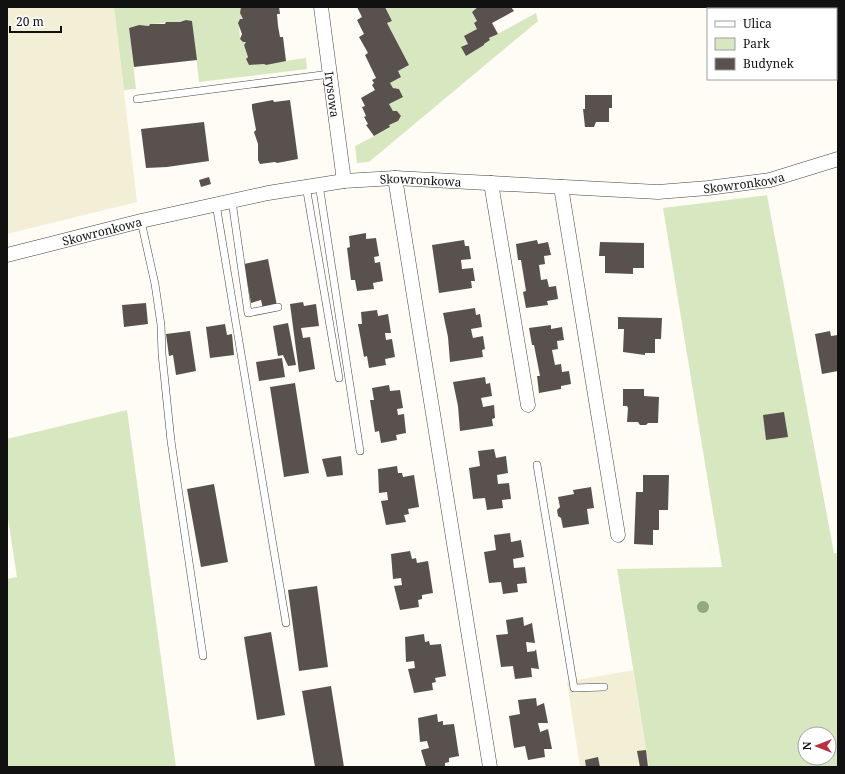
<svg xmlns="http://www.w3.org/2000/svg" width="845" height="774" font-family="'Noto Serif',serif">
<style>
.farmland{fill:#f3efd6}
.green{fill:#d7e8c0;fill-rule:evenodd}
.building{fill:#59514d}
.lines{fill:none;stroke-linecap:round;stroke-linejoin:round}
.service-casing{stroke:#444;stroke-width:8}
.minor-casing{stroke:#444;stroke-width:15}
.service{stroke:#fff;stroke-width:7}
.minor{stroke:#fff;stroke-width:14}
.tree{fill:#90a982}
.labels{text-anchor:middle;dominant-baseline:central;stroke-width:4;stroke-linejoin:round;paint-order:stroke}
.street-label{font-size:12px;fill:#111;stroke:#fff}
</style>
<rect width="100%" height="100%" fill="#fefcf5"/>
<!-- farmland -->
<path class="farmland" d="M7 7H114L137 202 7 234Z
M633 670 649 767H580L567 682Z"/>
<!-- green -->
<path class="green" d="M114 7H241L240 13 243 19H240C238 25 240 33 240 39L243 42H246L244 45 248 57 246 59 249 65 264 64 266 65 271 63 306 58 307 69 199 82 192 21 186 20 180 22 151 24 149 26 139 25 129 28 136 89 124 90Z
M385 7H478L477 21 474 23 477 29 468 44 462 47 466 55 484 45V44L490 40V38L536 13 538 21 369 162 357 163 355 146 390 128 389 125 398 121 401 117 397 111H393L389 104 403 96 399 89 393 88 390 83 401 77 398 71 409 65 387 23 392 21Z
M767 195 834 553H838V767H649L617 569 722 567 663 208ZM805 734H829V758H805Z
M127 410 176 767H7V579L17 577 7 512V439Z"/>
<!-- building -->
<path class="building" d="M241 7H279L280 14H277L278 26 280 37H283L286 61 266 65 264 64 249 65 246 59 248 57 244 45 246 42H243L240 39 242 34 238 23 240 19H243L240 13Z
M357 7H385L392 21 387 23 409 65 398 71 401 77 390 83 393 88 399 89 403 97 389 104 393 111H397L401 116 398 121 389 125 390 127 374 136 366 125 368 124 364 117 366 116 362 107 365 106 361 98 375 90 372 85 374 83 372 80 376 78 365 55 368 53 359 37 364 34 357 20 362 17Z
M478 7H511L514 11 492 23 498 34 489 38 490 40 484 44V45L466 56 461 47 468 44 464 36 477 29 474 23 477 21 472 12Z
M186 20 192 21 197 60 134 67 129 28 139 25 149 26 150 24H165L166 22H180Z
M585 95H612V108H609V122H596L594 127H585L583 109H585Z
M273 100 274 102 290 100 298 159 277 163 275 162 260 164 258 160V144L254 132 256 130 252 108V104Z
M204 122 209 161 167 167 146 168 141 129Z
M209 177 211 184 201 187 199 180Z
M366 233V239L376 238 379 256 374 257 375 263 380 262 383 281 373 283 374 289 357 291 355 280H351L347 248 350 247 349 236Z
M464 240 465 246H469L471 259 461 260 462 269 473 268 475 281H471L472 288 439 293 432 245Z
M537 240 538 244 548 242 551 255 544 256 545 264 539 265 541 280 547 279 549 287 556 286 558 299 547 301 548 305 526 308 523 292 526 291 521 260H518L516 244Z
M600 242 644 243V268H633V274L605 273V256H599Z
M268 259 277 306 263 309 261 300 251 303 244 264Z
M303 302 304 306 316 304 319 326 301 328 303 338 310 337 315 369 299 372 290 304Z
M146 303 148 324 124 327 122 305Z
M475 308 476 315 480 314 482 327 471 329 472 334 473 338 483 336 485 349 482 350 483 357 450 362 448 337 443 313Z
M377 310 378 316 388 314 391 333H385L386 340 392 339 395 357 385 359 386 365 369 368 367 356 364 357 358 324H362L361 312Z
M618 317 662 318 661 339H655V353H645V355L623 352 624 329H618Z
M288 323 296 365 288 366 283 355 278 356 273 326Z
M225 324 227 335 232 334 234 355 210 358 206 327Z
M551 325V329L562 327 564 340 557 341 558 349 552 350 555 365 561 364 562 372 569 371 571 384 561 386V389L539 393 537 376H540L534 345H532L529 328Z
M190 331 196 371 176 375 173 355 169 356 166 334Z
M830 331 831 336 838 335V371L822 374 815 334Z
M282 358 285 377 259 381 256 362Z
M485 377 486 384 490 383 492 396 481 398 482 402 483 407 494 405 495 418 492 419 493 426 460 431 458 406 453 382Z
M295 383 309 473 284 477 270 387Z
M389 385 390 391 400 390 403 408 397 409 398 415 404 414 406 433 396 435 397 440 381 443 379 431 375 432 370 400H374L372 388Z
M623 389H644V396L659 397 658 423H648L646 425H640L638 422H627L628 408 627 406H623Z
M784 412 788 437 766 440 763 415Z
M494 449 496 458 506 456 508 473 497 475 498 484 509 483 511 499 502 500 503 508 487 510 485 498 473 499 469 468 480 466 478 451Z
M341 456 343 475 327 477 322 459Z
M397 466 398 473H402L403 477 414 475 419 507 408 509 409 514 404 515 406 522 386 525 381 501 388 500 387 492 379 493 378 469Z
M643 475H669L668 510H659V530H653V545L634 544 636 492H643Z
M214 484 228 562 201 567 187 489Z
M591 487 594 508 587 509 589 524 563 528 561 518 558 516 557 510 560 507 558 497 574 494 573 490Z
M510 533 511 542 521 540 524 557 513 559 514 568 525 567 527 583 517 584 518 592 503 594 501 582 489 583 484 552 496 550 494 535Z
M410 551 412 559 416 558 417 563 428 561 433 593 422 595V599L418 600 419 607 400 610 394 586 402 585 401 578 393 579 391 554Z
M317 586 328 667 299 671 288 590Z
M523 617 524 626 532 623 535 643 526 642 527 650V652L535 651 536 649 539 669 531 668 532 677 515 679 513 666 501 667 496 635 508 634 506 620Z
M271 632 285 715 257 720 244 637Z
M424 634 425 642 429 641 430 645 441 644 446 676 435 678 436 682 432 683 433 690 414 693 408 669 415 668 414 661 406 662 405 637Z
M331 686 344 767H315L302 691Z
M536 698 537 706 544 703 548 723H538L540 731V732L548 729 552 749H544L545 757 528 760 525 746 514 748 509 716 520 714 518 700Z
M437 714 438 722 443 721V725L454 724 459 756 449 758V762L445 763V767H426L421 750 429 748 427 741 420 742 418 718Z
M646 750 648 767H640L637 751Z
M598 757 600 767H586L585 760Z"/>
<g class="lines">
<!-- service casing -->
<g class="service-casing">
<path id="service" d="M137 99 330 74
M319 184 360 451
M306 186 339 378
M232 201 248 313 278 307
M216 204 286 623
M141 221 155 284 161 325 162 354 171 441 203 656
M537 465 574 688 604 687"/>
</g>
<!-- minor casing -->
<g class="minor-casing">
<g id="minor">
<path id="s1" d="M321 7 344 181"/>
<path d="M395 178 490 767"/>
<path d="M491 183 528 405"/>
<path d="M561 187 618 535"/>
<path id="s2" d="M7 255 141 221 268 193 344 181 395 178 658 192 708 188 770 180 838 159"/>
</g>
</g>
<!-- service -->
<use href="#service" class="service"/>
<!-- minor -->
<use href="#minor" class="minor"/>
</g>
<!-- trees -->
<circle class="tree" cx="703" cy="607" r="6"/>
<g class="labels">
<!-- street labels -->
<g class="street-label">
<text stroke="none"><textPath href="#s1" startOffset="88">Irysowa</textPath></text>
<text stroke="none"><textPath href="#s2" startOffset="422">Skowronkowa</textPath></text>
<text stroke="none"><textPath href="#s2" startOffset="746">Skowronkowa</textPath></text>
<text stroke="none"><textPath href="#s2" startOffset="98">Skowronkowa</textPath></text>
</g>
</g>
<!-- border -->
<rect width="845" height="774" fill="none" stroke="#111111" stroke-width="16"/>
<!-- legend -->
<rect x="707" y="8" width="130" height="72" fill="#ffffff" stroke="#a0a0a0"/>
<rect x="715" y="21" width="20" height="6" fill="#ffffff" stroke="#a0a0a0"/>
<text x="743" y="28" font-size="12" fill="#111111">Ulica</text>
<rect x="715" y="38" width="20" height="12" fill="#d7e8c0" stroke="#a0a0a0"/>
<text x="743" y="48" font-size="12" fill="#111111">Park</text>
<rect x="715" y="58" width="20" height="12" fill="#59514d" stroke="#a0a0a0"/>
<text x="743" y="68" font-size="12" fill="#111111">Budynek</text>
<!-- north arrow -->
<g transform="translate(817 746) rotate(270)"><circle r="19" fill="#ffffff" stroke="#a0a0a0"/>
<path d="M0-3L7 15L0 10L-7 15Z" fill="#b83140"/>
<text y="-6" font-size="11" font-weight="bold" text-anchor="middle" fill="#111111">N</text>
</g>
<!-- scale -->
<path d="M10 26v6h51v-6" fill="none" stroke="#111111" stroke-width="2"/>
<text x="16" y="26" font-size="12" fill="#111111" stroke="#ffffff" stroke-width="3" paint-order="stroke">20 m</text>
</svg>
